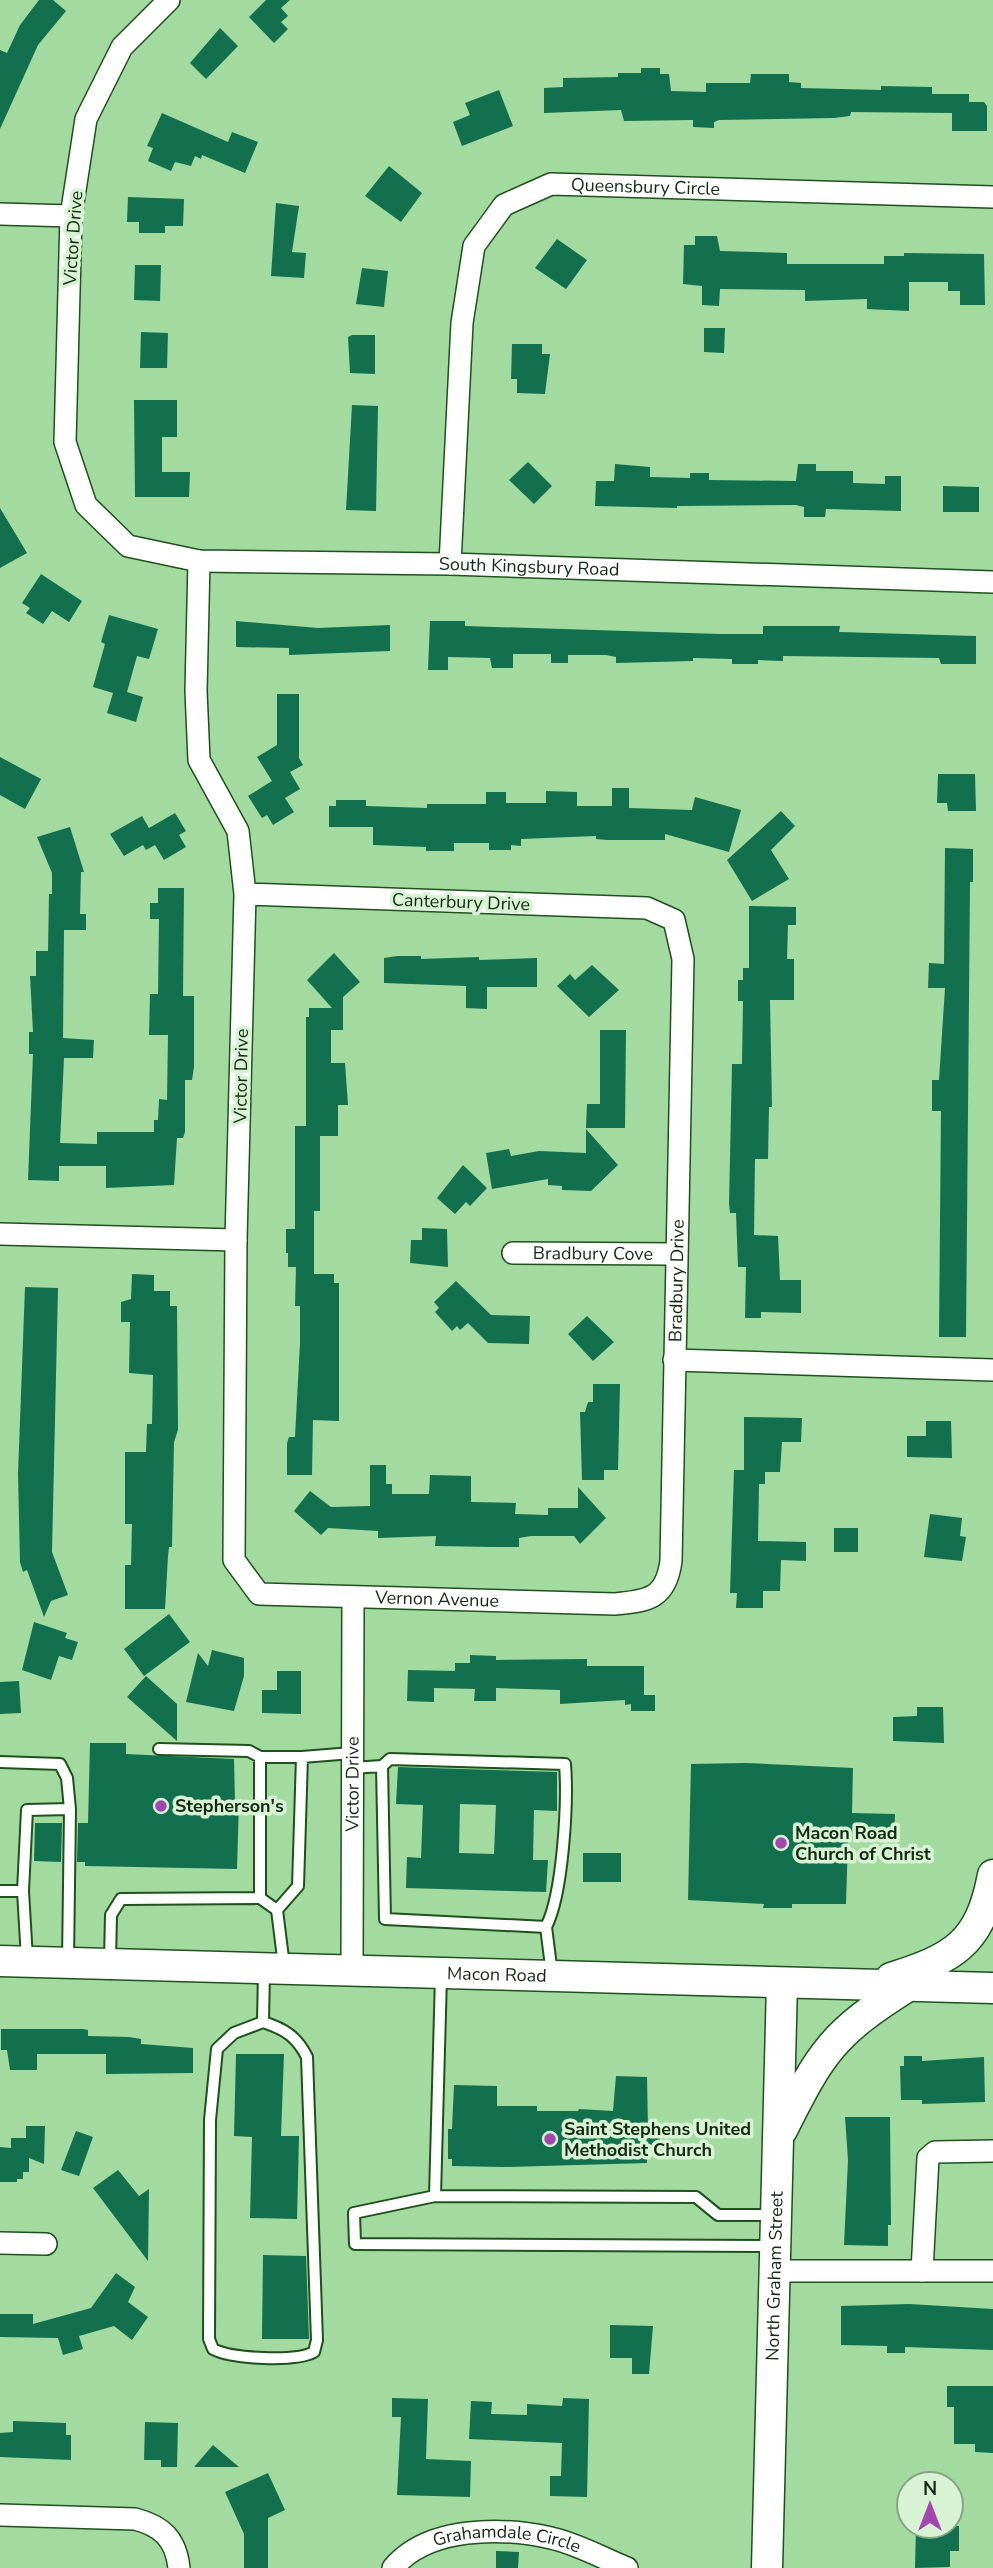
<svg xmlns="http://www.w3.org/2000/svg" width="993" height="2568" font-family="'Nunito Sans',sans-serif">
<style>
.building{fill:#12704e;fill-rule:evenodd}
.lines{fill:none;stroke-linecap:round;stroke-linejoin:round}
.service-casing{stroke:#1e511c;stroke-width:14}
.minor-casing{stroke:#1e511c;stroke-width:24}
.secondary-casing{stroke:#1e511c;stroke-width:33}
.service{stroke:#fff;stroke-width:10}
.minor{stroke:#fff;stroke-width:21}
.secondary{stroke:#fff;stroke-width:30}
.poi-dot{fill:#a346b0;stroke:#d7f3d4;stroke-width:2.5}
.labels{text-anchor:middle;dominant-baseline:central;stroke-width:7;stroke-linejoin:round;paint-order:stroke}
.street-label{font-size:18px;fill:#152a14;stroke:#d7f3d4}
.poi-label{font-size:18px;font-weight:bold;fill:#152a14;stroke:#d7f3d4;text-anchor:start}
</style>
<rect width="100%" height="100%" fill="#a3da9f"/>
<!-- building -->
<path class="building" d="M39 0H53L66 11 38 45 0 129V50L7 53 20 25Z
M266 0H290L281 8 288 16 281 22 288 29 274 43 249 17Z
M220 28 238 46 206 79 190 63Z
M641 68H660V74H669L671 91 706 92V83H750L751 74H789V82L801 83V88L881 90V86L932 87V94H969V102H984L987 106V131H952V113L851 112 850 116 834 118 719 120 714 122V128L693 127V120L624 121 621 110 544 113V88L563 87V78L618 77V73H641Z
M499 90 513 126 462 146 453 122 470 115 465 103Z
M162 113 228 142 232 132 258 142 245 173 202 155 201 159 195 156 191 166 175 162 171 171 148 161 153 148 147 146Z
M389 166 422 193 401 222 365 196Z
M128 197 184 199 183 226H165V233H139V222H127Z
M276 203 299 206 292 252 306 253 304 278 271 276Z
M695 236H717L720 251 787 253V264H884V256H904V253L984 254 985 305H960V291H948V282H909V311L867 309V299L805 301V290L720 289 719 306 702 305V286L683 284 684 245H695Z
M557 239 587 260 566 289 535 268Z
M135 265H161L160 301 134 300Z
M362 268 388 271 384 307 356 304Z
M704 328H725L724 353 704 352Z
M141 332 168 333 167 368H140Z
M352 335H375V374L350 373 348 337Z
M512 344H542V354H550L545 394 517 393V379H511Z
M134 400H177V437H162V472H190L189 497H135Z
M352 405 378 406 376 511 346 510Z
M528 462 552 486 534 504 509 480Z
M615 464 650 467V477L690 478V473H709V480L796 481 798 464H816V471H853V483L885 484V476H901V511L826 509 825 517H804V507L796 505 677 506V508L595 506 596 481H614Z
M943 486 979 487V512H943Z
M0 508 27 553 0 568Z
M41 574 82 601 69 622 52 611 43 624 26 613 30 608 22 603Z
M109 615 158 629 149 659 137 656 127 692 143 697 136 722 107 713 113 693 93 687 105 644 101 642Z
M236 621 318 628 390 625V651L289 655V648L236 647Z
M430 621H465V626L720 634H763V626H840L839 632 976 636V664H941L939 658 783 656V661L758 660V664H732V659L693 658V661L616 663V657L606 655H568V663H551V654H513V668H492L490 658 448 657V670H428Z
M277 694H299V758L303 765 290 772 300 789 285 798 294 812 273 825 267 815 262 818 248 796 272 781 257 757 277 745Z
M0 757 41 779 25 809 0 795Z
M938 774H975L976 811H948L947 803H937Z
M612 788H629V808L692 810 695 797 741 810 729 852 665 834V840H607L596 839V836L521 839V846L511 845V850H489V843H454V851H426V847L373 845V827H329V806H336V800H366V806L427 808V804H486V792H506V803H546V791L577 792V806H612Z
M781 811 795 826 771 850 789 879 752 901 727 860Z
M175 813 186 831 179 835 186 847 164 860 155 845 146 850 143 845 124 856 110 834 142 816 149 828Z
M70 827 84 872H81L80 914H86V930H64L63 1038 94 1040 93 1058H64L60 1143 97 1144V1132H154V1120H158L159 1099 167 1100 168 1035H149L150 994H158L159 919H150V903H158V888H184L183 996H194V1067L192 1080H185V1132L183 1138H177L174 1185 106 1188V1166H59V1181L28 1180 33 1054H29V1032H33L30 976H36V951H48L49 894H52V873L37 837Z
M945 848 973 849V882H970L966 1337H939L941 1111H932V1080H939L945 988H928L929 963 944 964Z
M749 906 796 907V925H788L787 959H794V1000H770L772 1107H769L768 1159H755L754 1235 778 1236 780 1280H801V1313L761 1312V1318H745L746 1267H738L736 1213H730L729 1204 732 1064H742L743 1001H738V980H743V968H749Z
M334 953 360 982 343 997V1030H331V1063H345L348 1105H338V1136H320V1211H314V1274H334V1283H339V1421L313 1420 312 1475H287V1443L289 1437H295L300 1343V1306H295L296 1267H288V1253H286V1229H295V1126H306V1017H309V1008H332L307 980Z
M397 956H421V959L479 957V960L537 958V987H487V1009L466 1008V986L384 983V958Z
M592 965 619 990 589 1017 557 986 570 974 575 980Z
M600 1030H626L625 1128H586L587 1104H600Z
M586 1129 618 1165 591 1191 562 1190V1186L548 1185V1179L492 1189 486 1153 509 1149 511 1156 539 1151 586 1153Z
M463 1165 487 1188 470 1206 466 1202 455 1214 437 1198Z
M422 1228 447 1229 448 1267 410 1263 411 1240H422Z
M132 1274 154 1275V1291H170V1306H177L178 1430 174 1442 172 1547H169L168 1556 165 1609H125V1565H131L132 1524H125V1452H146L147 1424H152L153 1375 129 1373 130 1322H121V1302L131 1299Z
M456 1281 491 1315 530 1316 529 1344 488 1343 468 1323 460 1330 457 1326 452 1331 435 1312 439 1308 434 1302Z
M25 1287 58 1288 52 1552 68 1595 51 1601 44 1617 27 1570 23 1572 20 1562 18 1474Z
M587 1316 614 1342 593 1361 568 1334Z
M593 1384H620L618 1470H604V1480H582L580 1412H585L588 1402H593Z
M744 1417 802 1418 801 1442H782L780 1472H765V1484H759L758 1541 806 1542V1561L781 1560 780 1591H763V1608H736L737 1593H730L734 1470H744Z
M926 1421H951L952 1458 907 1457V1436H926Z
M370 1465H386V1484H392V1494H429L430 1475 471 1476V1502L516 1503 515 1514 548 1515V1508H578V1487L606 1518 580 1544 574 1536H531L519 1538V1547H492L435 1546 436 1536 378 1538V1531L328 1528 321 1535 294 1511 310 1491 331 1507 370 1506Z
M930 1514 962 1518 960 1536 966 1537 962 1561 924 1557Z
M834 1528H858V1552H834Z
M169 1614 190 1642 144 1676 124 1649Z
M34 1622 67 1633 65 1638 78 1642 72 1660 59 1656 51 1680 22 1670Z
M212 1650 244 1658V1676L234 1711 186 1702 198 1653 208 1666Z
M470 1655 496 1656V1660L587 1659V1666H644V1695H655V1711H631V1704L625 1705V1700L560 1704V1690L496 1688V1701H474L475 1689 434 1688V1702L407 1701 408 1670 455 1671V1663H470Z
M277 1671H301V1714L262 1713V1690H277Z
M146 1676 177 1704V1741L127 1697Z
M19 1681 21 1713 0 1714V1682Z
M917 1707H943L944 1743 893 1741V1717L917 1716Z
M90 1743H126V1754L234 1759 235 1801H239L237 1869 85 1866V1862H77L78 1823H88Z
M746 1763 853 1768 852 1813 895 1814 894 1841 848 1840 846 1904H792V1908H763L764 1904 688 1900 691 1764Z
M398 1767 557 1772V1811L534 1810 533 1860H548L546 1892 406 1888 407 1857 421 1858 423 1805 396 1804ZM460 1804 496 1805 494 1854 459 1853Z
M35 1823H62L61 1862 34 1861Z
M583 1853H621V1882H583Z
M1 2029H83L88 2030V2036L129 2037 141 2039V2044L193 2048V2073L106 2074V2054H37V2070H10L7 2050H1Z
M236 2054H284L281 2136H299L297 2219 250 2218 252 2137 234 2136Z
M904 2056H922V2061L984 2057 985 2102 922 2104V2100H901L900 2066H904Z
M616 2076 647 2077 648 2129H660V2149L647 2151V2163L504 2167 452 2166V2159H448V2129H452L454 2085 497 2086V2106H537V2111H578L579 2109 613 2111Z
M845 2117H890L891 2225H888V2246L844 2245 848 2160Z
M26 2126H45L44 2164 29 2158V2172H23V2179H17V2182H0V2147L11 2148V2138H26Z
M76 2131 93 2137 79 2176 61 2170Z
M118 2170 139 2196 149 2189 148 2261 93 2188Z
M263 2255 306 2256 309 2339H262Z
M116 2273 135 2287 128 2302 148 2317 132 2340 114 2326 79 2336 83 2349 63 2355 58 2338 0 2337V2314H33V2324L91 2308Z
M909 2304 993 2309V2350L905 2347V2353H887V2346L841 2345V2306Z
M610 2325 653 2326 649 2374H632V2358H610Z
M947 2386H993V2453L975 2452V2444H954V2407H947Z
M392 2398 428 2399 426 2459 471 2461 470 2497 397 2495 401 2417H392Z
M563 2398 589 2399 587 2497 550 2496V2476H561L562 2443 469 2439 471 2401 492 2402 491 2414 527 2415V2404L562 2406Z
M13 2421 66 2423V2435H71V2460L0 2457V2433L13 2432Z
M145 2422 178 2423 177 2467H161V2460H144Z
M213 2445 239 2467H194Z
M268 2473 285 2510 268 2518V2568H244V2534L225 2492Z
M916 2526H959V2551H950V2567L915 2568Z
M496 2551 519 2552 518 2568H496Z"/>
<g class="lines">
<!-- service casing -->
<g class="service-casing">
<path id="service" d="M159 1749 249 1751 260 1757H302
M260 1757V1898
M0 1762 60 1764 67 1778 70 1809
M382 1766 390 1759 565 1764C568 1802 563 1894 546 1927
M352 1768 382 1766 385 1919 546 1927 552 1974
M0 1891H23L27 1959
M23 1891 27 1810 70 1809 68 1961
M110 1960 111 1915 121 1899 260 1898 277 1910
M284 1966 277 1910 298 1886 302 1757 352 1753
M263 2022C285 2029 297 2037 307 2057L317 2340 314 2352C296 2362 231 2359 213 2349L209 2339 210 2120 217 2049 234 2033 263 2022 264 1971
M435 2196 441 1976
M773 2215H718L696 2197 435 2196 354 2213 355 2244 774 2246"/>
</g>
<!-- minor casing -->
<g class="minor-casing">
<g id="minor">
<path id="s1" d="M169 0 122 47 86 119 71 216 65 442 86 505 128 546 199 561 450 564 993 582"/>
<path d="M0 214 71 216"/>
<path id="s2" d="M199 561 196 691 199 760 238 831 245 894 236 1240 234 1560 259 1594 615 1604C649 1601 666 1598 671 1561L683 959 674 920 647 908 245 894"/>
<path id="s3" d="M450 564 462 323 474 246 504 205 551 184 993 197"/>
<path d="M0 1234 236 1240"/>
<path id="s4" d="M513 1253 675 1254"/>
<path d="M674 1360 993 1370"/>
<path id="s5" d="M352 1971 353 1598"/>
<path d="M0 2243 46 2244"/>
<path d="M774 2271H993"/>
<path d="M922 2271 928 2158 935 2152 993 2151"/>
<path d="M0 2515 135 2519C162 2526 176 2539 179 2568"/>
<path id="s6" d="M393 2568C428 2526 502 2527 551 2538 578 2544 602 2558 627 2568"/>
</g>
</g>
<!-- secondary casing -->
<g class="secondary-casing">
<g id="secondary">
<path id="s7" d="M0 1961 993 1988"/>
<path d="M891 1978C954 1958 980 1944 993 1875"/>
<path d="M782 2130C821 2052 833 2033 908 1986"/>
<path id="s8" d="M767 2568 782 1983"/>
</g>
</g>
<!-- service -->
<use href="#service" class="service"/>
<!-- minor -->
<use href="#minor" class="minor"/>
<!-- secondary -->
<use href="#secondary" class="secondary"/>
</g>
<!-- markers -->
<g class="poi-dot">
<circle cx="161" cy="1806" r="7"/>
<circle cx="781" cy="1843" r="7"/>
<circle cx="550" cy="2139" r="7"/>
</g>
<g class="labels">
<!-- street labels -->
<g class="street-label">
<text stroke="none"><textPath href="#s3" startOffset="516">Queensbury Circle</textPath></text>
<text transform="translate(73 238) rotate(-86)">Victor Drive</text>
<text stroke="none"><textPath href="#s1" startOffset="999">South Kingsbury Road</textPath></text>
<text transform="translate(461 902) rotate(2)">Canterbury Drive</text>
<text transform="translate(241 1076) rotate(-89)">Victor Drive</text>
<text stroke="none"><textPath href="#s4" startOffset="80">Bradbury Cove</textPath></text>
<text stroke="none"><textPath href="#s2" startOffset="1768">Bradbury Drive</textPath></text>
<text stroke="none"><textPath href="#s2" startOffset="1230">Vernon Avenue</textPath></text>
<text stroke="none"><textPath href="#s5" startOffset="187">Victor Drive</textPath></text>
<text stroke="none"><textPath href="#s7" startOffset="497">Macon Road</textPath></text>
<text stroke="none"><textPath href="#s8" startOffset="292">North Graham Street</textPath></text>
<text stroke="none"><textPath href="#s6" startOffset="124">Grahamdale Circle</textPath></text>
</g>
<!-- poi labels -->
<g class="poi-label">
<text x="175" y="1806">Stepherson's</text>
<text x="795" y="1833">Macon Road<tspan x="795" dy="21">Church of Christ</tspan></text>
<text x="564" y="2129">Saint Stephens United<tspan x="564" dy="21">Methodist Church</tspan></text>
</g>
</g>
<!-- north arrow -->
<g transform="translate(930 2505)"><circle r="33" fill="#d7f3d4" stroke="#89a387" stroke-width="2"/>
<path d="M0-5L12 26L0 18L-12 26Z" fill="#a346b0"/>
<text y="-10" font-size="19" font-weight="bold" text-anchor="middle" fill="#152a14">N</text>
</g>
</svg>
